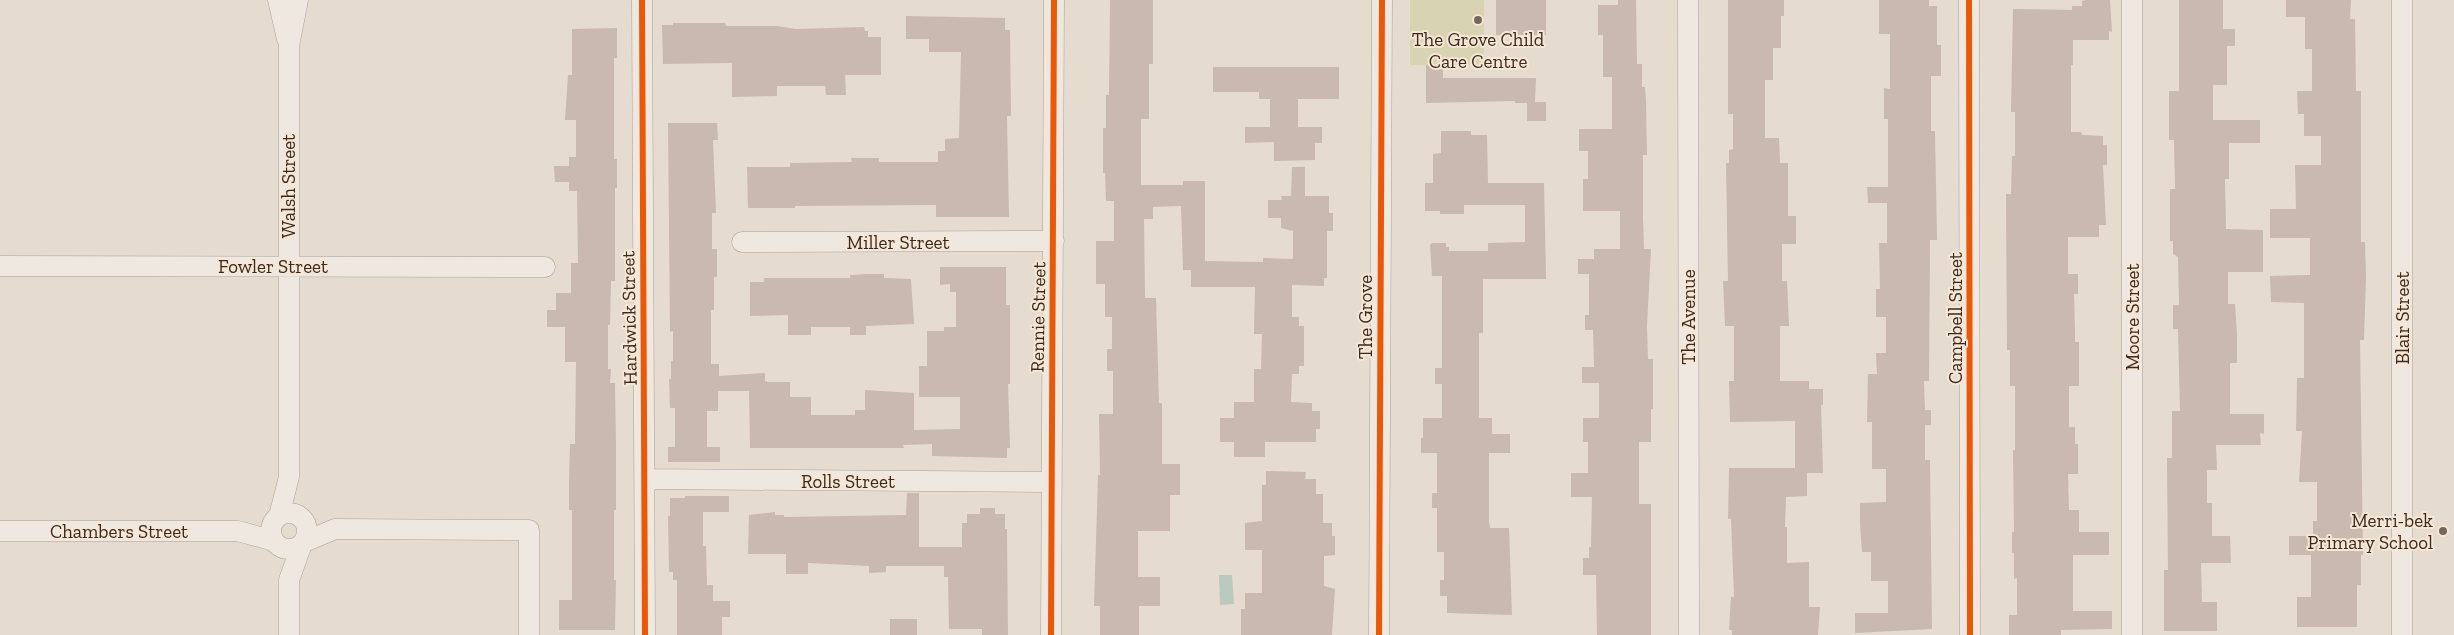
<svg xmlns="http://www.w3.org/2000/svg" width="2454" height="635" font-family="'Zilla Slab',serif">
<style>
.green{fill:#d8d3b1}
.water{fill:#bacabe}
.building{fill:#cab9af}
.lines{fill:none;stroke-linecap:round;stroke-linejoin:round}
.street-casing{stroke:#aba198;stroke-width:21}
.street{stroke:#eee8e1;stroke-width:20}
.cycleway-casing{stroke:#f6e7d5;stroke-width:9}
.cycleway{stroke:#e8590c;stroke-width:6}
.poi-dot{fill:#76675d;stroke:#f6e7d5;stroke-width:2}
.labels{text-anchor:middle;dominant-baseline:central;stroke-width:4;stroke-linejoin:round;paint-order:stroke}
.poi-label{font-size:19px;fill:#3b281f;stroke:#f6e7d5}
.street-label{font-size:19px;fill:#3b281f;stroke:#f6e7d5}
</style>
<rect width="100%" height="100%" fill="#e5dbcf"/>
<!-- green -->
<path class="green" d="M1410 0H1484V65H1410Z"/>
<!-- water -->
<path class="water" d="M1219 575H1232L1234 604 1220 605Z"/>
<!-- building -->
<path class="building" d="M1110 0H1153V64H1149V119H1141V185H1183V181H1205V261L1263 262V258L1293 259V231L1281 228V218H1268V200H1282L1281 196H1291L1292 167H1305V196H1329V213H1333V231H1327V278H1324V286L1292 285V317H1299V326H1304V366H1299V374H1292L1291 402 1312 403V411H1320V429H1316V442H1265V457H1234V442H1220V418H1234V402H1254V369H1261L1262 334H1254L1255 287H1191V270H1183L1181 206 1153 207V219H1144L1145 298H1156L1159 403H1162V464H1180V495H1170V531H1138V577H1160V606H1139V635H1100V606H1094L1098 475H1100L1099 414H1113V371H1107V349H1112V317H1105V284H1096V241H1114V201H1106L1105 173H1103V128H1106V95H1109Z
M1496 0H1546V35H1496Z
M1618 0H1636L1637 64H1642V87H1645L1646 102 1647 155H1643V218L1644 249H1651L1647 326 1648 359H1653V409H1651V442H1639V504H1651V635H1597L1596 575H1583V558H1589V547H1591L1592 497H1571V473H1588V442H1583V418H1599V383H1582V367H1594L1593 330H1585V315H1589V274H1578V259H1594V249H1620V211H1583V179H1588V151H1579V129H1612V77H1603V35H1598V5H1618Z
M1728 0H1784V16H1781V48H1773V80H1765V138H1779L1780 163H1788V216H1796V244H1782V281H1787L1789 326H1780V381H1809V389H1823V405H1821L1823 473H1807V496L1786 497 1785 527H1787V563L1809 562V607H1820L1818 635H1732V630H1729L1731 597H1734L1731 519H1728L1729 468H1795V421L1730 422 1729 381H1734V326H1725L1723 281H1728L1726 163H1729V150L1733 149V114H1728Z
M1879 0H1929V6H1937V45H1941V76H1931V131H1935L1937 240H1930L1929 381H1924L1925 410H1931V425H1925V460H1930L1932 629 1855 633V613H1888V581H1871V552H1862L1860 524V503L1886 502V469H1872V422H1867L1868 374H1877L1876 353H1886V317H1876V289H1880L1879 243H1887V203H1868L1867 187H1888V119H1884V88L1890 89V34H1879Z
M2086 0H2110L2112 32 2109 31V40H2073V65H2071V132H2081L2082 135 2103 136V145H2107V165H2103L2106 225H2099V237H2068V274H2078V294H2074L2075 330V342H2079V386H2069V427H2075V444H2078V474H2068L2069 510H2079V532H2109V555H2073V611H2112V629L2061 630V635H2009V615H2017V578L2014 579V553H2012V532H2014L2013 450H2015V386H2010V350H2007L2006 194H2011L2012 156H2015V112H2011L2013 9 2072 10V6H2082V1Z
M2179 0H2223V29H2235V46H2227V85H2213V120H2260V143H2229V179H2225L2226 229 2263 230V272H2228V304H2235L2237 334V363H2230V414H2264V434L2260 433 2261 445H2216L2217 470H2207V503H2212V536H2230L2231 563H2201L2202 602H2217V631H2164V570H2168L2167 458H2172V411H2180L2178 329H2173V305H2179L2178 257 2173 254V241H2170V189H2175L2174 140H2169V91H2179Z
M2286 0H2351L2350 19H2355L2356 91H2361V242H2365L2366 278 2364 340H2360L2363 555H2361V585H2357V627H2297V597H2311V555H2289V536H2313V521H2317V482H2299L2302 431H2296L2297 378H2304V303L2271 302 2270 276 2310 275V238H2270V209H2296L2295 165H2321V136H2304V114H2298L2297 91H2312V49H2305V17H2286Z
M906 16 1005 18V30H1010L1011 116H1007L1009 217H936V205L795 206V208H748L747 167H790V163L852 162 851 158H879V162H938V151H945V139L959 138 961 52H929V39H906Z
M673 23H725L726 26H777L796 29 864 27 865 31H868V37H881V75H845L846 95H826L825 86H777V96L732 97V63L663 64 662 25H673Z
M617 28V58H614V159H617V188H615V281H611L610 325H608V369H611L610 383H615L616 444V510H614V580H616L615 630H559V600H572V510H569V482L570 444H575L576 362H565V327H547V310H556V293H571V263H578L577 191H569V182H555L554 166H569V157H576V120H565L568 75H572V29Z
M1426 65H1443V78H1536L1535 102H1546V121H1527V103H1515V101L1426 103Z
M1213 67H1339V99H1298V127H1322V143H1315V160L1274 161V142L1245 143V127H1270V99H1259V92H1213Z
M668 123H717L718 140H713L716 213H712V249H717V277H714V310H711V364H719V376L765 373V381L768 382H790V397H811V415H855V410H865V390L914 393V430L960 429V397H919V366H927V331H944V327H956V292H950V284L940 285V267H1006V305H1010V384H1008L1010 448H1007V458L932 456V444L903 445 904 448H750L749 391H718V411H707V447H720V462H668V447H675V408H670L669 379H671V361H673V331L670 332Z
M1441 131H1471V135H1487L1488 183H1544L1546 279H1483V333H1479V418H1492V434H1510V453H1489V522L1490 528H1509L1512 615 1447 613V596H1440V580H1444V552H1437V508H1432V493H1437V453H1421V438H1423V418H1442V384H1435V368H1442V276H1432L1430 245 1432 243H1446V247H1449V251H1488V243L1525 242V205H1464V214H1440V211H1425V183H1433V154L1441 153Z
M868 274H884V278L911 279 914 324 866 326V335H850V327H811V335H788V315L750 316V282H764V278H850V275Z
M1266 471 1306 472 1305 479H1316V494H1323V523H1332V536H1335V555L1324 556V586L1335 589 1332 635H1241V609H1245V593H1262V550H1245V523L1262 521V485H1266Z
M907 493H919V547H962V523H967V514H980V508H995V514H1005V529H1007L1008 635H982V629H949L948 577H944V566H886V572L869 573V566L808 563V574H786V554H748L749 515 775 512V515H784V517L906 515Z
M685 496H729V512H703V546H706L707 585H713V601H730V617H722V635H677V580H673V572H669L668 516H670V498H685Z
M890 619H917V635H890Z"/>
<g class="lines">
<!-- street casing -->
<g class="street-casing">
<path id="street" d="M278 0 287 39
M642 0 645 635
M1688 0 1689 635
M1969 0 1970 635
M742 242 1054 241
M0 266 545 267
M645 479 1051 482
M271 531a18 18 0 1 1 36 0a18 18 0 1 1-36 0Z
M279 516 289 477V46L298 0
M0 531H238L274 541
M304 542 335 529 529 530V635
M289 635V580L302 544
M1051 635 1054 0
M1379 635 1382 0
M2132 635V0
M2402 635V0"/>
</g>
<!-- street -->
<use href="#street" class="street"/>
<!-- cycleway casing -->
<g class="cycleway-casing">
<path id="cycleway" d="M642 0 645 635
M1969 0 1970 635
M1051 635 1054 0
M1379 635 1382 0"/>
</g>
<!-- cycleway -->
<use href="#cycleway" class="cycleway"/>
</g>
<!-- markers -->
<g class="poi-dot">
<circle cx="1478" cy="20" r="5"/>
<circle cx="2443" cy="531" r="5"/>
</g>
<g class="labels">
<!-- poi labels -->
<g class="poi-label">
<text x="1478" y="39">The Grove Child<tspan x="1478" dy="22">Care Centre</tspan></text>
<text x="2433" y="520" text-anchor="end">Merri-bek<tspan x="2433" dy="22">Primary School</tspan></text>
</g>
<!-- street labels -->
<g class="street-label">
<text transform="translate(288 186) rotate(-90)">Walsh Street</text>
<text x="898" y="242">Miller Street</text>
<text x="273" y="266">Fowler Street</text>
<text transform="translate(1038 317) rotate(-89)">Rennie Street</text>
<text transform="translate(1365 317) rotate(-90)">The Grove</text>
<text transform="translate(1688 317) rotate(-90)">The Avenue</text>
<text transform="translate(2132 317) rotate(-90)">Moore Street</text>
<text transform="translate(629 318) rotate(-91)">Hardwick Street</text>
<text transform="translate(1955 318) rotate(-90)">Campbell Street</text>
<text transform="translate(2402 318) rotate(-90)">Blair Street</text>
<text x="848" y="481">Rolls Street</text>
<text x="119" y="531">Chambers Street</text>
</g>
</g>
</svg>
